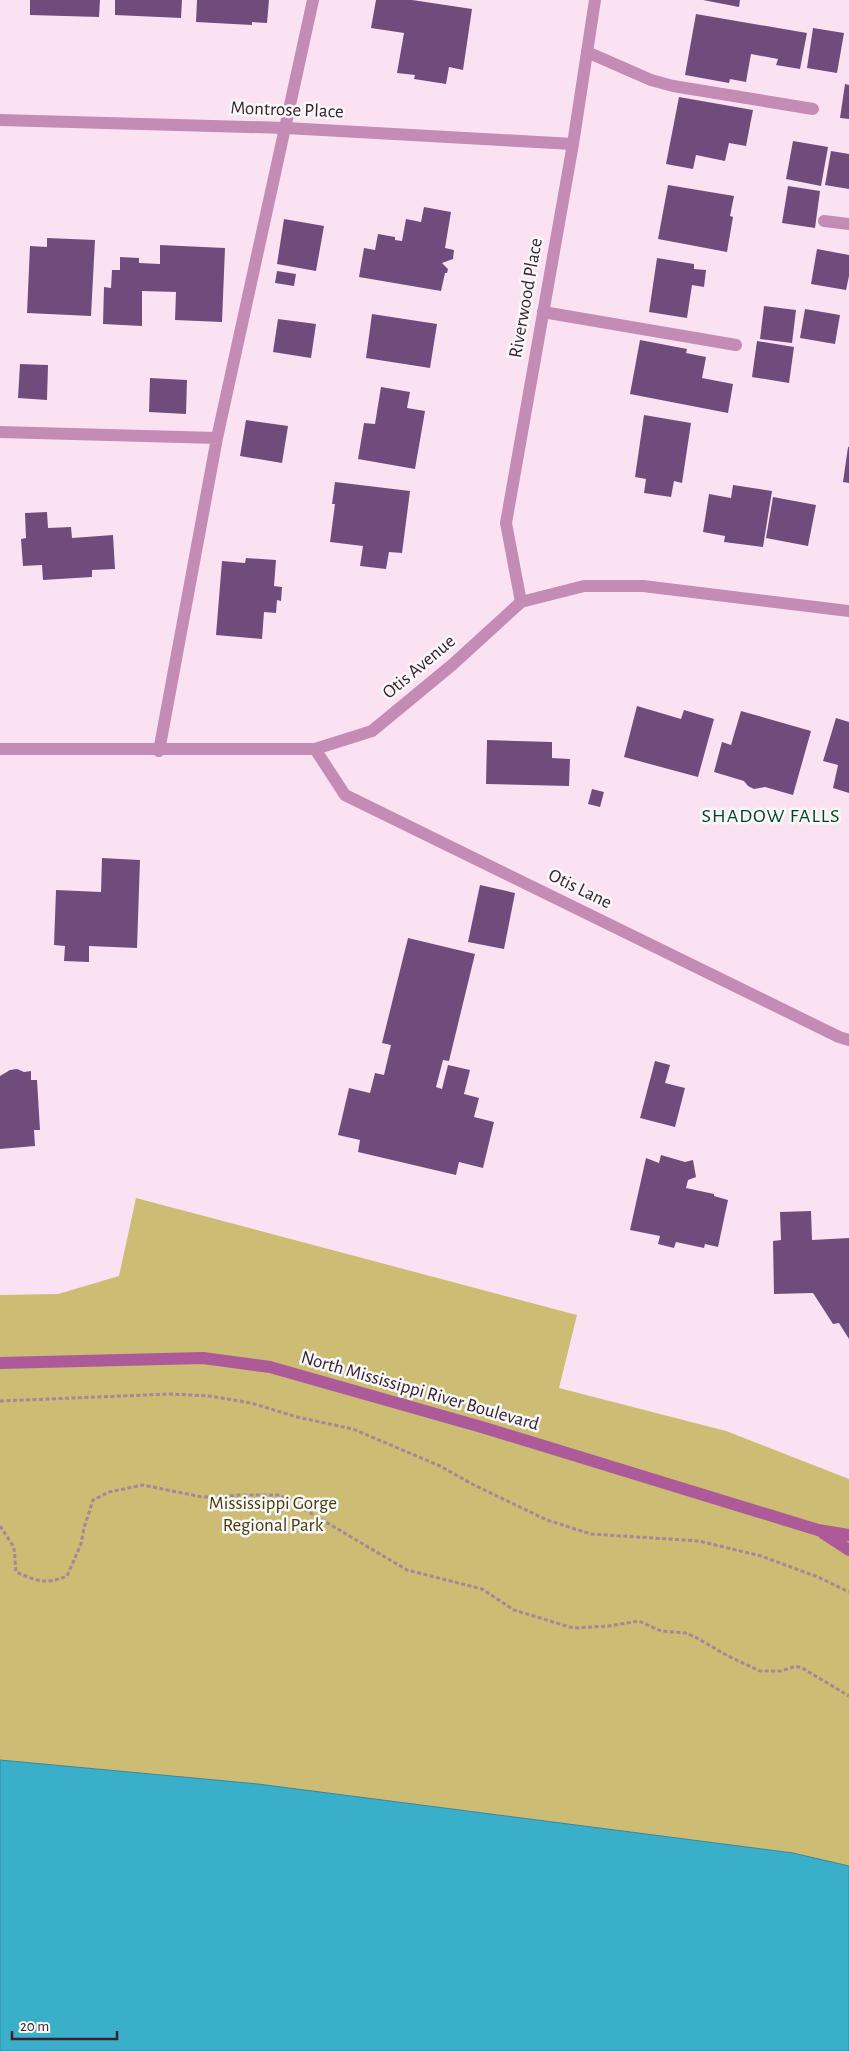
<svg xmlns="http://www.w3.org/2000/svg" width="849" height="2051" font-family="'Alegreya Sans',sans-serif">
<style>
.green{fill:#ccbc74}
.water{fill:#3aafca;stroke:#39849c}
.building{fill:#704c7d}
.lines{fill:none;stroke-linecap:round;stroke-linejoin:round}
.path{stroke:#a1899a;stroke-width:3;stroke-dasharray:4 2.5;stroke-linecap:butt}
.lane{stroke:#c48bb4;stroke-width:12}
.street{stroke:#c48bb4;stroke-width:12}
.secondary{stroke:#ad5a99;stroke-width:12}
.labels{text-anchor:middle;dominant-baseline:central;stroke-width:5;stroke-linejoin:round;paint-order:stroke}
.street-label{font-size:19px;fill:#382132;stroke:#f8f8f8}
.park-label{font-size:19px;fill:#473d0c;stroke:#f8f8f8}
.neighbourhood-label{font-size:20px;letter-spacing:1px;fill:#024427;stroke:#f8f8f8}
</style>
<rect width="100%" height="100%" fill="#fbe2f3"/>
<!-- green -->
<path class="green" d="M136 1198 577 1315 559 1388 726 1431 849 1479V1866L793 1853 258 1784 0 1760V1295L58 1294 119 1276Z"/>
<!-- water -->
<path class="water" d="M0 1760 258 1784 793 1853 849 1866V2051H0Z"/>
<!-- building -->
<path class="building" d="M30 0H100L99 17 30 15Z
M115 0H182L181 18 115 15Z
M197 0H269L267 23 252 22V25L196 22Z
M376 0H412L472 9 463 70 449 67 446 84 414 79 415 75 397 73 404 33 371 28Z
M703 0H740L739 7Z
M696 14 807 33 800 69 776 65 778 59 751 54 746 82 730 79 729 83 685 75Z
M813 28 844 33 837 73 807 68Z
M845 84 849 85V119L840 118Z
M679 97 753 110 746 146 729 143 725 161 696 155 693 169 666 164Z
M793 141 828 147 821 186 786 179Z
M831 151 849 154V189L825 185Z
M668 185 734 196 730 216 733 217 727 252 658 239Z
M788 186 820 191 815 228 782 223Z
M424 207 451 212 445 248 454 250 453 259 442 263 448 269 447 273H445L441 291 359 277 364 248 375 250 378 234 395 237V240L402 241 406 219 421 222Z
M284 219 324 226 316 271 277 264Z
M47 238 95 240 91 316 27 313 30 246 47 247Z
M160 245 225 248 222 322 175 320 176 292 142 291V326L103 324 104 287 111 288 112 270H120V257L139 258V263L160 264Z
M817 249 849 255V276L846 290 811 284Z
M657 258 694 264V269L706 270 704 287 692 285 687 318 649 312Z
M277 271 296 274 294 286 275 283Z
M764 306 796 310 792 343 760 339Z
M805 309 840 315 835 344 800 338Z
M372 314 437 324 430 368 366 358Z
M278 319 316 324 311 358 273 352Z
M640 340 687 349 686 353 706 357 702 378 733 384 728 413 630 394Z
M757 341 794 347 789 383 752 377Z
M20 364 48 365 47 400 18 398Z
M150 378 187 380 186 414 149 412Z
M381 387 410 392 407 408 425 411 415 469 358 459 364 423 375 424Z
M644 415 691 423 682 483 674 481 671 497 644 493 646 479 635 477Z
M246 420 288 426 282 463 240 456Z
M848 447H849V483L843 482Z
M335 482 410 491 402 553 389 552 386 569 360 566 363 546 330 542 335 504H332Z
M733 485 772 491 763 547 724 542 725 536 703 532 709 494 731 498Z
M773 497 816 505 808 546 766 538Z
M47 512 48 528 71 527 72 538 113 535 115 569 92 570V577L43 580 42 565 23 566 21 539 26 538 25 513Z
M246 558 276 560 274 586 282 587 281 601 277 600 276 613 264 612 262 639 216 635 222 561 245 563Z
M637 706 681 719 684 710 714 719 698 777 624 757Z
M741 711 811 731 793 795 765 787 754 789 748 786 744 781 714 772 722 742 731 745Z
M836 718 849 722V793L833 788 838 765 823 761Z
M487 740 552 742V758L570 759 569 786 486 784Z
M592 789 604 792 600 807 588 804Z
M102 858 140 860 137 948 89 946V962L64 961 65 946 54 945 56 890 101 892Z
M480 885 515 893 504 949 468 942Z
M408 938 475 954 449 1061 443 1060 436 1087 442 1089 448 1065 470 1070 464 1094 479 1098 474 1117 494 1122 483 1168 459 1162 456 1175 358 1152 360 1140 338 1135 349 1088 370 1093 375 1073 384 1075 391 1045 382 1043Z
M655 1061 670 1065 665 1083 685 1088 675 1127 640 1118Z
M17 1069 24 1072 31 1071V1080H37L40 1130H34L35 1146 0 1149V1076L10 1070Z
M661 1155 685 1162 693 1160 696 1177 688 1180 686 1188 714 1194V1196L728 1200 718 1247 705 1244 704 1248 676 1242 674 1248 658 1244 660 1236 630 1230 646 1158 659 1163Z
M811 1211 812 1240 849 1238V1339L839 1323 833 1324 813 1293 774 1294 773 1241 781 1240 780 1212Z"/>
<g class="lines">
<!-- path -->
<path class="path" d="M0 1401 170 1394 210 1396 251 1403 297 1417 353 1429 440 1466 472 1484 547 1520 591 1534 699 1541 761 1556 818 1577 849 1592
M0 1526 14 1547 16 1572C37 1581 45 1585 67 1576L81 1544 84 1528 93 1500 109 1492 143 1485 202 1497 242 1495H280L407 1570 482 1589 514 1610 573 1628 609 1626 639 1621 661 1631 686 1633 697 1638 728 1656 760 1671H781L796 1666 804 1669 849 1696"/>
<!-- lane -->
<path class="lane" d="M587 52 651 80 673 86 813 109
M824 221 849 224
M543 312 736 345
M0 432 217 438
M159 751 217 438 313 0"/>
<!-- street -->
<path class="street" d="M0 120 286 128 573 144
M521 602 506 523 573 144 595 0
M0 749H315L372 731 452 665 521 602 584 586H643L849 611
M315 749 345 795 839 1037 849 1040"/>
<!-- secondary -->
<path class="secondary" d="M0 1363 203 1358 270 1367 485 1428 818 1530 849 1535
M823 1533 849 1550"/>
</g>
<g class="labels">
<!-- street labels -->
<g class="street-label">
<text transform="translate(287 110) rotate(2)">Montrose Place</text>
<text transform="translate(526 298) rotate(-80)">Riverwood Place</text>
<text transform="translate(419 667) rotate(-40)">Otis Avenue</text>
<text transform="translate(580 889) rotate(26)">Otis Lane</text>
<text transform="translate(420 1391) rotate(16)">North Mississippi River Boulevard</text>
</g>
<!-- park labels -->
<g class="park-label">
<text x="273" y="1503">Mississippi Gorge<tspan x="273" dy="22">Regional Park</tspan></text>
</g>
<!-- neighbourhood labels -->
<g class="neighbourhood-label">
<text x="771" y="816">SHADOW FALLS</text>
</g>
</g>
<!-- scale -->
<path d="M12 2031v8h105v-8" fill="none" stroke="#382132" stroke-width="2.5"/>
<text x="20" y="2031" font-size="15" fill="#382132" stroke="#f8f8f8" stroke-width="4" paint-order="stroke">20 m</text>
</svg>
